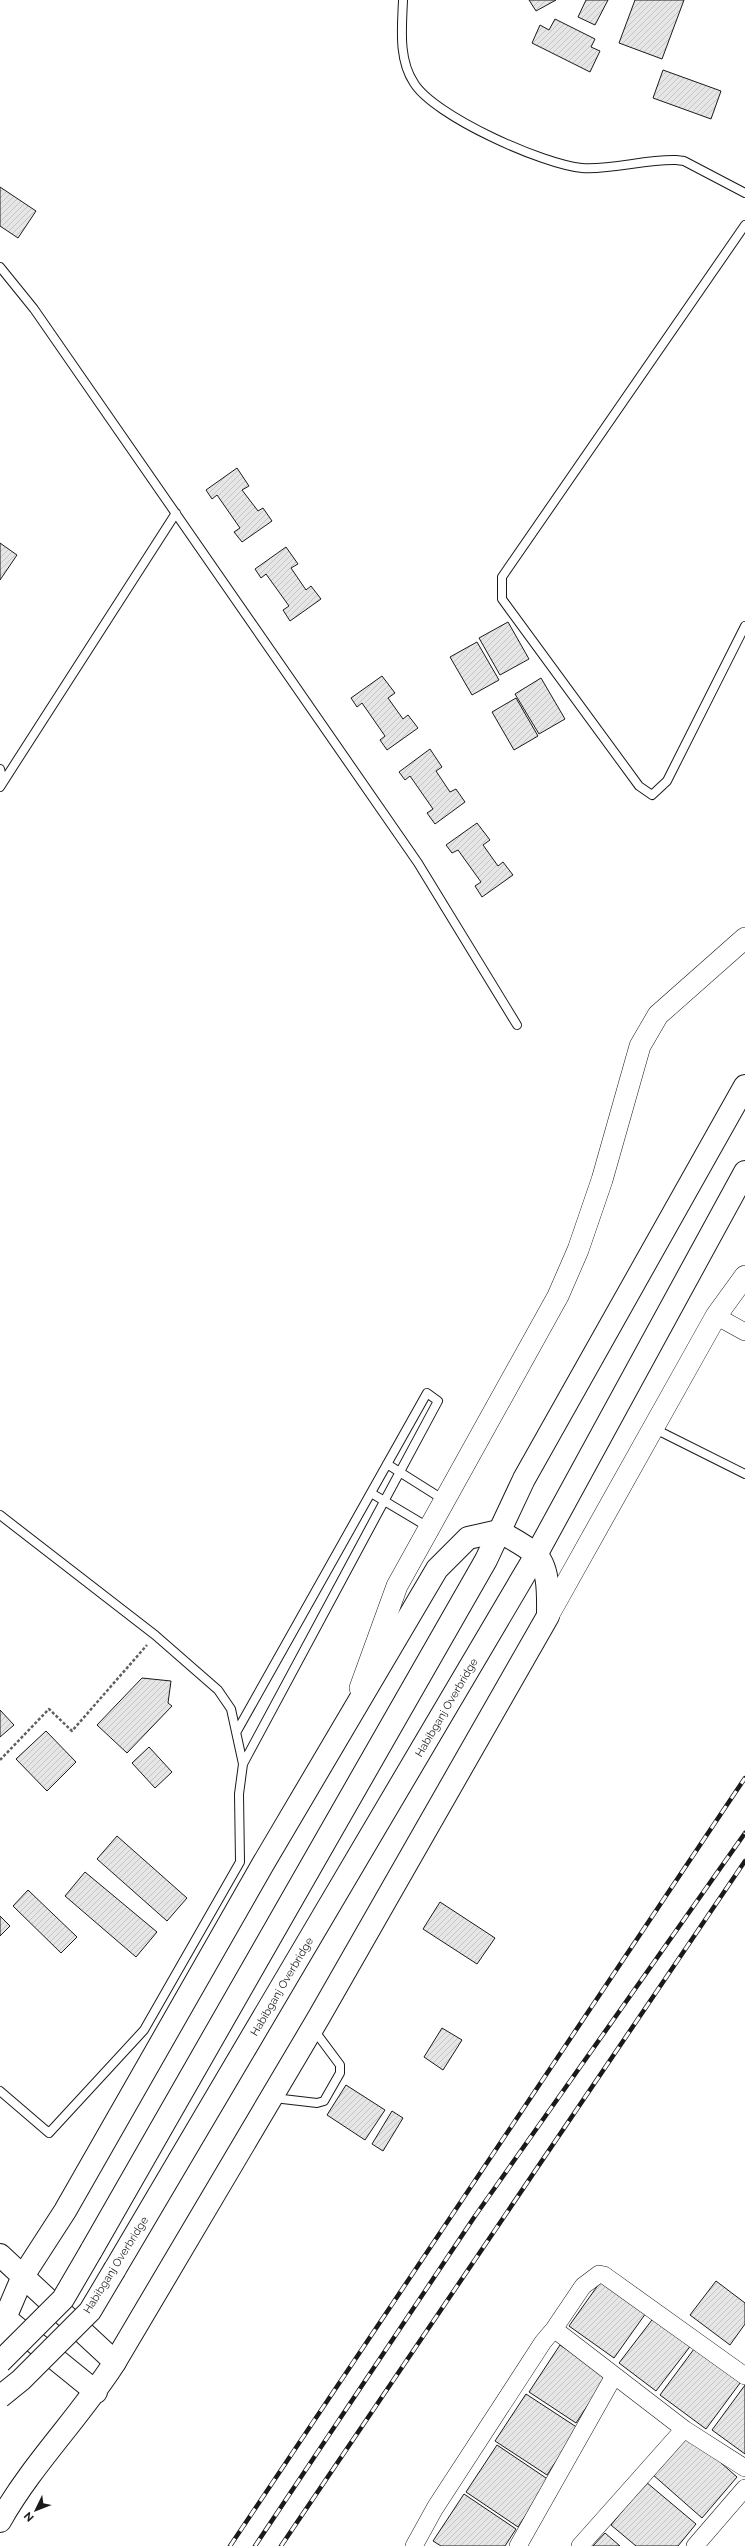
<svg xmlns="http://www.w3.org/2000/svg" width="745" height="2546" font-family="Raleway,sans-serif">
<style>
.building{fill:url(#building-hatch);stroke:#1a1a1a}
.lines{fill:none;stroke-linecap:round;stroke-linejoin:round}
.service-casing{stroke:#1a1a1a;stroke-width:10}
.minor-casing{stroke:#1a1a1a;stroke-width:18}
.tertiary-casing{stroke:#1a1a1a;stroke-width:22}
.secondary-casing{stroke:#1a1a1a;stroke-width:24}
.primary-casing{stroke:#1a1a1a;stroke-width:24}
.path{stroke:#5f5f5f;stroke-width:2.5;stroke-dasharray:3 2;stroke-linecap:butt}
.service{stroke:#fff;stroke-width:8}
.minor{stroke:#fff;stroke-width:17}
.tertiary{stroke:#fff;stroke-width:21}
.secondary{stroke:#fff;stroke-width:22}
.primary{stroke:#fff;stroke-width:22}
.rail-casing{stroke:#1a1a1a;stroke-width:4.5}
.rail{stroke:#fff;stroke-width:3;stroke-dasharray:9;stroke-linecap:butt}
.primary-bridge-casing{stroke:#1a1a1a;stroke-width:24;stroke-linecap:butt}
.primary-bridge{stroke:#fff;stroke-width:22}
.labels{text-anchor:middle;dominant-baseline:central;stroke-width:3;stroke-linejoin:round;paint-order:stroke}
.street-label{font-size:11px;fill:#1a1a1a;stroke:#fff}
</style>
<defs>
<pattern id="building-hatch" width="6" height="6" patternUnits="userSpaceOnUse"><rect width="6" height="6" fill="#e6e6e6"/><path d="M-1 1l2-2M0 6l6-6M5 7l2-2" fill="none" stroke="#c5c5c5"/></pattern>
</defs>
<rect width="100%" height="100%" fill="#fff"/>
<!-- building -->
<path class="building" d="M529 0H556L536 11Z
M586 0H608L595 25 578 17Z
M635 0H684L662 59 619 43Z
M555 19 595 39 591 47 600 51 590 72 532 43 540 25 549 30Z
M663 70 721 91 711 119 653 98Z
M0 187 36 211 18 238 0 226Z
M237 468 249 486 242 490 258 511 263 508 272 521 242 542 234 532 240 528 217 495 212 499 206 490Z
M0 543 17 555 0 580Z
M286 547 298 564 291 568 306 590 311 586 321 599 290 621 283 610 289 606 266 574 261 578 255 569Z
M508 622 529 659 500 675 479 638Z
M477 642 499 680 472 695 450 657Z
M382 676 395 693 388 698 403 719 408 715 418 728 387 750 380 740 385 736 362 703 357 707 351 698Z
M541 678 565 719 539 734 515 694Z
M516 698 538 736 514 750 492 712Z
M430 749 442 767 436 771 450 792 456 789 465 802 435 824 427 813 433 809 410 776 405 780 399 772Z
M477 823 490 840 483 845 498 866 503 862 513 875 482 897 475 886 481 882 458 850 452 853 446 845Z
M142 1678 171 1681 168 1703 172 1706 127 1753 97 1725Z
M0 1710 14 1725 0 1737Z
M46 1731 76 1762 47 1791 16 1759Z
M149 1747 172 1772 155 1788 132 1763Z
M117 1836 187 1898 167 1921 97 1859Z
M85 1872 157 1932 136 1957 65 1896Z
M28 1890 77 1937 61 1953 13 1906Z
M440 1902 495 1938 477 1964 423 1929Z
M0 1916 10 1926 0 1936Z
M442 2028 462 2040 443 2070 424 2057Z
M346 2085 385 2110 365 2140 327 2115Z
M392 2111 403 2118 383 2151 372 2144Z
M601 2281 646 2313 614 2358 569 2326Z
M716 2281 745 2303V2324L730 2345 690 2315Z
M655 2316 692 2344 656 2391 619 2363Z
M560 2345 607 2376 576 2423 529 2392Z
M697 2345 743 2379 706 2429 660 2395Z
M745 2385V2454L712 2430Z
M526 2394 578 2428 547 2475 495 2441Z
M687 2433 737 2477 702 2518 652 2474Z
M497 2445 549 2480 518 2527 466 2492Z
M646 2482 696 2524 678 2546H636L611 2525Z
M464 2494 516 2529 505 2546H441L433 2541Z
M605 2533 620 2546H593Z"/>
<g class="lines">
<!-- service casing -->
<g class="service-casing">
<path id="service" d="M403 0C402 27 398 59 414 83 434 116 544 165 582 168 613 170 645 159 676 160L684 161 745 193
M745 225 502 577V599L639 786 652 795 667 781 745 626
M0 267 34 309 418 863 517 1025
M0 769 3 782
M0 787 176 513
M653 1428 745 1474
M387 1464 444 1500
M371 1493 428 1527
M0 1515 155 1635 218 1690 231 1709 243 1764 239 1794 240 1862 144 2030 49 2133 0 2091
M237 1731 427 1393 438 1401 243 1764
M274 2098 317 2103 324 2101 340 2073V2065L314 2030"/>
</g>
<!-- minor casing -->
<g class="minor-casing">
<path id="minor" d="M716 1316 745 1332
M554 2329 583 2286 599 2274 604 2275 745 2376
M684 2429 745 2468
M414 2546 435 2508 543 2342 554 2329 684 2429 580 2546
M518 2546 614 2376
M695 2546 745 2488"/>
</g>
<!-- tertiary casing -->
<g class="tertiary-casing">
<path id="tertiary" d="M548 1616 716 1316 745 1276
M360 1688 397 1586 558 1296 578 1250 602 1180 640 1046 658 1015 745 938"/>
</g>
<!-- secondary casing -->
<g class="secondary-casing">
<path id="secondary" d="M0 2255 115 2362
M0 2314 96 2392"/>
</g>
<!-- primary casing -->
<g class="primary-casing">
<g id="primary">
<path d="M91 2251 486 1560 524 1479 745 1086"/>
<path id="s1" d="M115 2269 536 1555 745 1172"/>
<path d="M0 2336 5 2318 23 2276 65 2211 263 1864 437 1569 468 1538 499 1531C510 1538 525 1545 535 1554 550 1567 548 1598 548 1616L319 2017 115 2362C80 2417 32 2464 0 2521"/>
</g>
</g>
<!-- path -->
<path class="path" d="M0 1760 49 1709 72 1731 147 1645"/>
<!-- service -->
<use href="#service" class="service"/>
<!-- minor -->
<use href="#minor" class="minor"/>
<!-- tertiary -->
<use href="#tertiary" class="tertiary"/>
<!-- secondary -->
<use href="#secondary" class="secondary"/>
<!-- primary -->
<use href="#primary" class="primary"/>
<!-- rail casing -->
<g class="rail-casing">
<path id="rail" d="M230 2546 745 1778
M255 2546 475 2216 745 1833
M281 2546 745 1861"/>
</g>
<!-- rail -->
<use href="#rail" class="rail"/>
<!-- primary-bridge casing -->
<g class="primary-bridge-casing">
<path id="primary-bridge" d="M0 2362 63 2299 91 2251
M0 2397 21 2380 90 2311 115 2269"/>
</g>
<!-- primary-bridge -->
<use href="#primary-bridge" class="primary-bridge"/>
</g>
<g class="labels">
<!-- street labels -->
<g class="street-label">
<text stroke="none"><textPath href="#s1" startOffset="652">Habibganj Overbridge</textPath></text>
<text stroke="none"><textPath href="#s1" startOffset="328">Habibganj Overbridge</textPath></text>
<text transform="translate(116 2265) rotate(-58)">Habibganj Overbridge</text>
</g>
</g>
<!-- north arrow -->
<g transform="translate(36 2510) rotate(227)" stroke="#ffffff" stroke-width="3" paint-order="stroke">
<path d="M0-3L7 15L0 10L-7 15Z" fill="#1a1a1a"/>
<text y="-6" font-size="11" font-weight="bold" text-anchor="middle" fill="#1a1a1a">N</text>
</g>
</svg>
